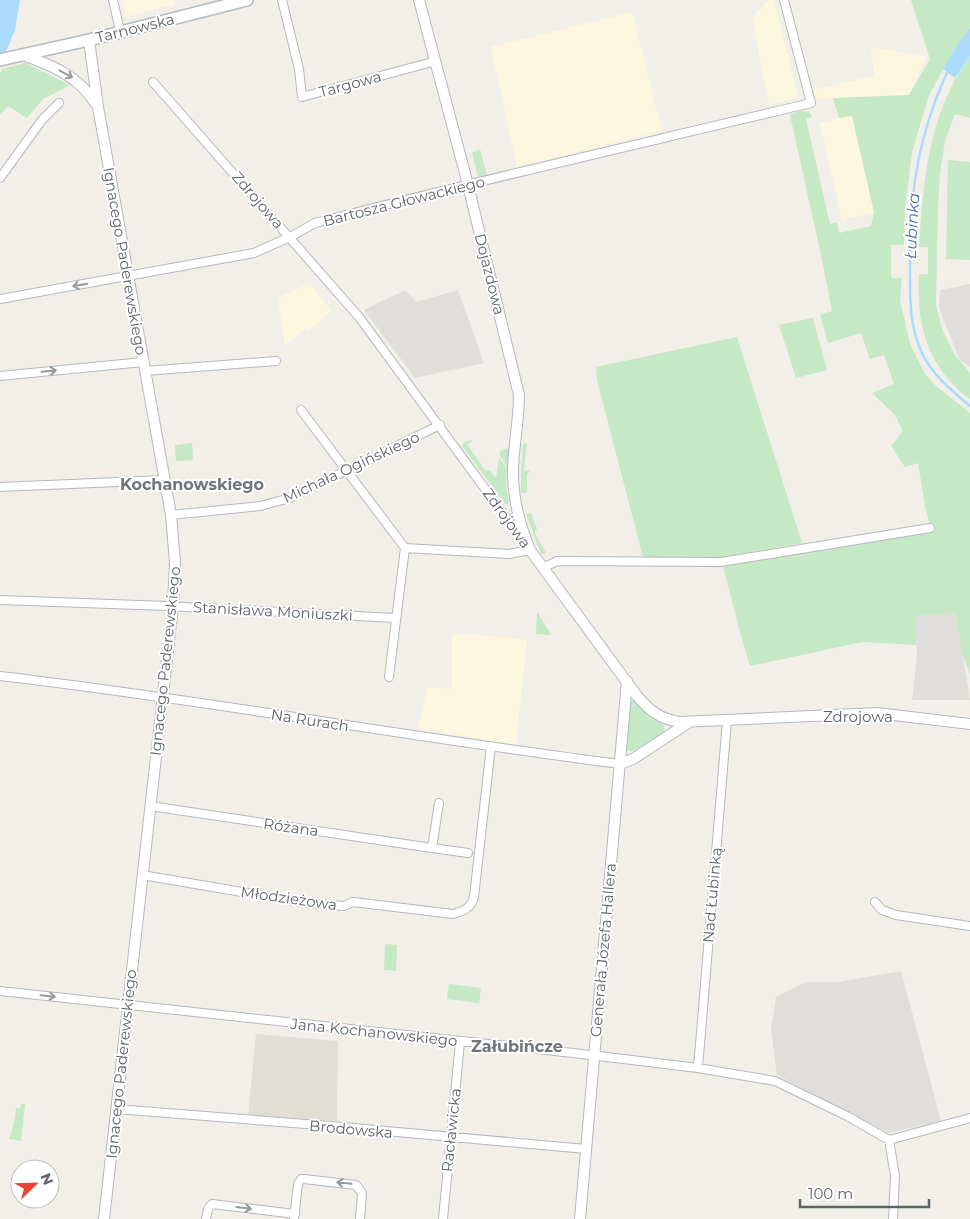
<svg xmlns="http://www.w3.org/2000/svg" width="970" height="1219" font-family="Montserrat,sans-serif">
<style>
.commercial{fill:#fef7e0}
.industrial{fill:#e0deda}
.education{fill:#e1ded6}
.green{fill:#c5e8c5}
.water{fill:#aadaff}
.lines{fill:none;stroke-linecap:round;stroke-linejoin:round}
.stream{stroke:#aadaff;stroke-width:2.5}
.minor-casing{stroke:#b5b8bc;stroke-width:10}
.tertiary-casing{stroke:#b5b8bc;stroke-width:12}
.secondary-casing{stroke:#b6babf;stroke-width:14}
.minor{stroke:#fff;stroke-width:8}
.tertiary{stroke:#fff;stroke-width:10}
.secondary{stroke:#fff;stroke-width:11}
.oneway{stroke:#979a9d}
.labels{text-anchor:middle;dominant-baseline:central;stroke-width:4;stroke-linejoin:round;paint-order:stroke}
.street-label{font-size:15px;fill:#5f6368;stroke:#fff}
.water-label{font-size:16px;font-style:italic;fill:#4174aa;stroke:#fff}
.neighbourhood-label{font-size:16px;font-weight:bold;fill:#70757a;stroke:#fff}
</style>
<rect width="100%" height="100%" fill="#f1efe8"/>
<!-- commercial -->
<path class="commercial" d="M123 0H174L175 4 126 17Z
M769 0H774L798 98 769 105 752 17Z
M632 12 662 131 517 167 491 47Z
M871 47 926 57 909 95 817 99 813 90 874 76Z
M852 115 874 212 842 220 820 123Z
M310 283 331 311 308 331 306 328 285 346 278 298Z
M452 635H477L527 640 516 745 418 728 428 687 452 689Z"/>
<!-- industrial -->
<path class="industrial" d="M970 284V367L959 359 939 307 940 290Z
M405 290 416 302 458 290 484 363 415 378 364 310Z
M956 613 970 700H912L917 655 915 616Z
M901 971 941 1121 888 1133 777 1075 771 1030 776 997 806 982H839Z"/>
<!-- education -->
<path class="education" d="M256 1034 338 1041 337 1121 248 1115Z"/>
<!-- green -->
<path class="green" d="M911 0H970V28L954 50 929 95 912 152 905 209 904 245H891V278H902L900 300 910 344 925 374 936 386 970 413V674L962 654 956 613 916 616V645L862 642 750 666 741 636 723 566 931 531 925 506 918 463 905 467 891 446 903 431 895 415 872 393 894 384 884 355 870 359 861 333 828 343 820 315 832 311 822 260 790 115 799 111 809 112 812 117 806 119 830 224 837 222 839 233 871 226 874 212 852 116 839 118 833 98 909 95 930 59Z
M970 56V118L955 114 945 141 940 173 938 204 936 305 942 329 955 355 970 373V399C928 368 916 325 919 274H928V247H919C924 176 928 116 970 56Z
M25 63 70 85 43 99 27 118 8 106 0 115V74L2 69Z
M480 149 487 176 478 177 472 153Z
M948 160 970 162V260L946 259Z
M813 318 827 370 796 378 779 325Z
M737 337 802 543 719 558 644 561 597 380 596 367Z
M472 440 471 443 467 444 485 470 490 471 496 478 499 458 507 469 506 486 509 503 506 505 462 446 464 442Z
M192 443 193 460 176 461 175 445Z
M527 443 524 468V471L530 470 527 475V492L521 493V472L523 444Z
M509 448 507 467 500 456V451Z
M531 513 537 530 535 531V534L546 553 541 554 526 514Z
M537 613H538L551 635 536 634Z
M631 701H634L649 717 663 725 665 729 664 732 633 751H628L625 748Z
M385 944 397 945 396 971 384 970Z
M449 984 481 988 479 1003 447 999Z
M21 1104H25L21 1141 9 1139 13 1128 16 1108H20Z"/>
<!-- water -->
<path class="water" d="M0 0H20L15 30 0 66Z
M970 28V56L955 78 943 69 954 50Z"/>
<g class="lines">
<!-- stream -->
<path class="stream" d="M948 71C943 80 940 90 936 99 914 158 910 205 910 267 910 296 909 326 922 353 932 375 952 391 970 406"/>
<!-- minor casing -->
<g class="minor-casing">
<path id="minor" d="M113 0 120 31
M282 0 299 69 302 97 436 61
M153 82 359 317 530 550 509 554 405 548
M0 178 42 120 59 103
M0 299 254 253 290 237 315 223 327 220C488 178 649 142 811 103L784 0
M145 371 276 361
M0 376 143 362
M301 410 405 548
M0 487 165 480
M171 515 260 506 290 498 440 425
M543 568 557 561 721 562 930 528
M0 600 166 606 395 618
M0 676C207 700 413 738 620 764
M389 677 405 548
M150 806 432 848 439 803
M432 848 468 853
M142 875 307 903 344 906 353 902 453 914C464 911 471 908 474 897L491 746
M875 902 882 910 896 915 970 926
M0 991 582 1054 698 1068 775 1081 847 1116 889 1140 970 1118
M698 1068 727 721
M116 1109 331 1126 586 1149
M889 1140 895 1176 893 1219
M206 1219 208 1209 212 1204 295 1214
M294 1219 298 1184 301 1179H304L356 1185 362 1193 360 1219
M443 1219 460 1042"/>
</g>
<!-- tertiary casing -->
<g class="tertiary-casing">
<path id="tertiary" d="M419 0 466 177 519 395C519 419 514 443 513 468 512 497 519 523 530 550L637 696C649 710 660 719 679 722L877 713 970 724
M89 40 98 107 171 515 175 562 173 606 104 1219
M23 55C54 66 78 76 96 104
M620 764 633 759 688 723
M580 1219 627 681"/>
</g>
<!-- secondary casing -->
<g class="secondary-casing">
<path id="secondary" d="M0 60 89 40 247 0"/>
</g>
<!-- minor -->
<use href="#minor" class="minor"/>
<!-- tertiary -->
<use href="#tertiary" class="tertiary"/>
<!-- secondary -->
<use href="#secondary" class="secondary"/>
</g>
<!-- one-way arrows -->
<defs><path id="oneway-shaft" d="M-6 0H5M1.5-3L5.5 0L1.5 3" fill="none" stroke-width="1.6" stroke-linecap="round" stroke-linejoin="round" transform="scale(1.25)"/></defs>
<g class="oneway">
<use href="#oneway-shaft" transform="translate(66 74) rotate(29)"/>
<use href="#oneway-shaft" transform="translate(80 285) rotate(170)"/>
<use href="#oneway-shaft" transform="translate(49 371) rotate(-5)"/>
<use href="#oneway-shaft" transform="translate(48 996) rotate(6)"/>
<use href="#oneway-shaft" transform="translate(344 1183) rotate(-174)"/>
<use href="#oneway-shaft" transform="translate(244 1208) rotate(7)"/>
</g>
<g class="labels">
<!-- street labels -->
<g class="street-label">
<text transform="translate(135 28) rotate(-14)">Tarnowska</text>
<text transform="translate(350 84) rotate(-15)">Targowa</text>
<text transform="translate(258 200) rotate(49)">Zdrojowa</text>
<text transform="translate(404 201) rotate(-14)">Bartosza Głowackiego</text>
<text transform="translate(125 261) rotate(80)">Ignacego Paderewskiego</text>
<text transform="translate(490 274) rotate(76)">Dojazdowa</text>
<text transform="translate(351 467) rotate(-25)">Michała Ogińskiego</text>
<text transform="translate(507 518) rotate(54)">Zdrojowa</text>
<text transform="translate(273 611) rotate(3)">Stanisława Moniuszki</text>
<text transform="translate(165 661) rotate(-84)">Ignacego Paderewskiego</text>
<text x="858" y="716">Zdrojowa</text>
<text transform="translate(310 720) rotate(9)">Na Rurach</text>
<text transform="translate(291 827) rotate(8)">Różana</text>
<text transform="translate(712 895) rotate(-85)">Nad Łubinką</text>
<text transform="translate(289 898) rotate(8)">Młodzieżowa</text>
<text transform="translate(603 950) rotate(-85)">Generała Józefa Hallera</text>
<text transform="translate(374 1032) rotate(6)">Jana Kochanowskiego</text>
<text transform="translate(121 1064) rotate(-84)">Ignacego Paderewskiego</text>
<text transform="translate(351 1129) rotate(5)">Brodowska</text>
<text transform="translate(451 1130) rotate(-84)">Racławicka</text>
</g>
<!-- water labels -->
<g class="water-label">
<text transform="translate(912 226) rotate(-87)">Łubinka</text>
</g>
<!-- neighbourhood labels -->
<g class="neighbourhood-label">
<text x="192" y="484">Kochanowskiego</text>
<text x="517" y="1046">Załubińcze</text>
</g>
</g>
<!-- north arrow -->
<g transform="translate(35 1184) rotate(67)"><circle r="24" fill="#ffffff" stroke="#bfc1c3"/>
<path d="M0-4L9 19L0 12L-9 19Z" fill="#ea4335"/>
<text y="-8" font-size="14" font-weight="bold" text-anchor="middle" fill="#5f6368">N</text>
</g>
<!-- scale -->
<path d="M800 1199v8h129v-8" fill="none" stroke="#5f6368" stroke-width="2.5"/>
<text x="808" y="1199" font-size="15" fill="#5f6368" stroke="#ffffff" stroke-width="4" paint-order="stroke">100 m</text>
</svg>
